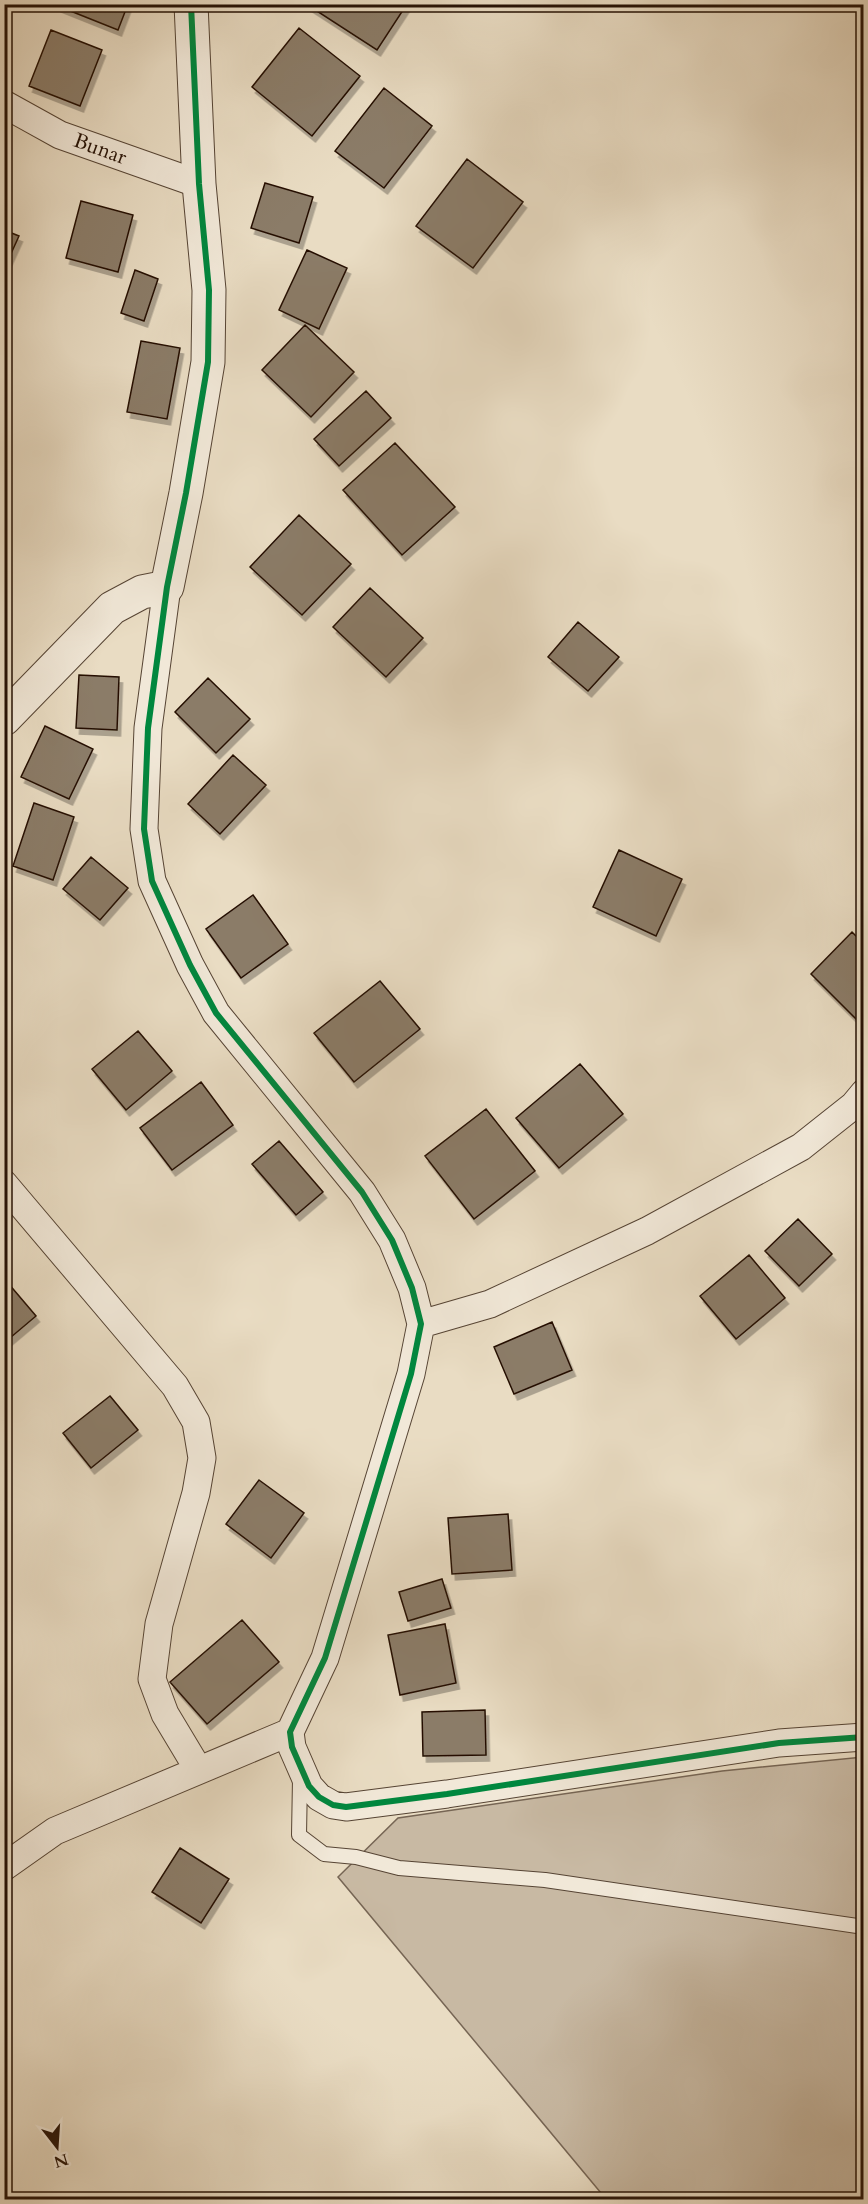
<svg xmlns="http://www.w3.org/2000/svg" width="868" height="2204" font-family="Cardo,serif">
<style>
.green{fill:#c8b9a3;stroke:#766554;stroke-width:1.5}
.building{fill:#8b7b68;stroke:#251105;stroke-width:1.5;filter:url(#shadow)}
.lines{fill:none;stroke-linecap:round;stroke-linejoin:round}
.service-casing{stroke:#564434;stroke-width:16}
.minor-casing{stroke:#564434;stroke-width:29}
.tertiary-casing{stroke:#564434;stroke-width:35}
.service{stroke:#f1e8d8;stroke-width:14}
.minor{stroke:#f1e8d8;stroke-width:27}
.tertiary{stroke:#f1e8d8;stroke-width:33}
.cycleway-casing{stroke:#f1e8d8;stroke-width:10}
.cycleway{stroke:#00873e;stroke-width:6}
.labels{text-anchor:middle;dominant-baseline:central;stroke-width:6;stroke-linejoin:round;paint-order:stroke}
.street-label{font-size:21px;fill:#251105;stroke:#f1e8d8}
</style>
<defs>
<filter id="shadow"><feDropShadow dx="3.5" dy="6" stdDeviation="0" flood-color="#0004"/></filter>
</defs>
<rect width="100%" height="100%" fill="#e9dcc3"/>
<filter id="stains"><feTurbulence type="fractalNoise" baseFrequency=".00333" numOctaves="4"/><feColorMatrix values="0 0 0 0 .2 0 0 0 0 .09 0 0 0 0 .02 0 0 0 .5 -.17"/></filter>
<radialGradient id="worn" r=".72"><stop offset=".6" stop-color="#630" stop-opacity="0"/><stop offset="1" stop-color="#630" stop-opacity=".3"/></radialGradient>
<!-- green -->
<path class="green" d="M863 1757V2199H606L338 1877 398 1818 722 1771Z"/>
<!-- building -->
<path class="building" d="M59 4H128L118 30 58 6Z
M306 4H407L377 50Z
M299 28 360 76 312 136 252 87Z
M51 30 102 50 80 106 29 86Z
M384 88 432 126 384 188 335 151Z
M467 159 523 202 473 268 416 226Z
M265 183 313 197 299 243 251 228Z
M81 201 133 215 118 272 66 258Z
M4 230 19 236 4 269Z
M307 250 347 268 319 329 279 310Z
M135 270 158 279 144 321 121 313Z
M305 325 354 372 311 417 262 370Z
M141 341 180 348 167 419 127 412Z
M366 391 391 418 339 466 314 439Z
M395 443 455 507 402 555 343 490Z
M299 515 351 564 302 615 250 567Z
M370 588 423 638 386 677 333 627Z
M578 622 619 657 588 691 548 657Z
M79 675 119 677 117 730 76 728Z
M208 678 250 719 216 753 175 712Z
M45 726 93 749 69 799 21 777Z
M233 755 266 785 220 834 188 804Z
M34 803 74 817 53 880 13 866Z
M619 850 682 879 656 936 593 907Z
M91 857 128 888 100 920 63 889Z
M253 895 288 944 241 978 206 929Z
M852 932 864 944V1021L861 1024 811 974Z
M380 981 420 1029 354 1082 314 1033Z
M138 1031 172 1071 126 1110 92 1069Z
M580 1064 623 1114 559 1168 516 1118Z
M201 1082 233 1125 172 1170 140 1128Z
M486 1109 535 1171 474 1219 425 1156Z
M279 1141 323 1192 296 1215 252 1164Z
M798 1219 832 1254 799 1286 765 1251Z
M749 1255 785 1298 736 1339 700 1296Z
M8 1283 36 1316 4 1343V1286Z
M552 1322 572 1370 514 1394 494 1347Z
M110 1396 138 1430 91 1468 63 1433Z
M259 1480 304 1513 271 1558 226 1524Z
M508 1514 512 1570 452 1574 448 1518Z
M442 1579 451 1608 408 1621 399 1592Z
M242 1620 279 1662 207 1724 170 1682Z
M445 1624 456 1683 400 1695 388 1635Z
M485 1710 486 1755 423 1756 422 1712Z
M180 1848 229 1879 201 1923 152 1892Z"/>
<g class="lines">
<!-- service casing -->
<g class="service-casing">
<path id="service" d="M300 1779 299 1835 324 1854 356 1857 399 1868 545 1880 864 1927"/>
</g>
<!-- minor casing -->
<g class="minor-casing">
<path id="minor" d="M4 104 60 135 199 184
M167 587 148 728 144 829 152 881 190 965 216 1013 362 1192 392 1240 412 1288 421 1324 411 1374 325 1658 290 1732 292 1747 309 1786 319 1797 333 1805 346 1807 447 1794 779 1743 864 1737
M4 1184 175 1386 196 1422 202 1458 196 1493 159 1624 152 1679 165 1714 198 1769
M421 1324 490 1304 647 1231 801 1147 854 1105 864 1093
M4 1867 55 1831 290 1732"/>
</g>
<!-- tertiary casing -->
<g class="tertiary-casing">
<path id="tertiary" d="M4 719 112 608 142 592 167 587 186 493 208 362 209 290 199 184 191 4"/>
</g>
<!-- service -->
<use href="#service" class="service"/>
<!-- minor -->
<use href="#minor" class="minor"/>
<!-- tertiary -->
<use href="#tertiary" class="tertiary"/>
<!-- cycleway casing -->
<g class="cycleway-casing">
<path id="cycleway" d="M191 4 199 184 209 290 208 362 186 493 167 587 148 728 144 829 152 881 190 965 216 1013 362 1192 392 1240 412 1288 421 1324 411 1374 325 1658 290 1732 292 1747 309 1786 319 1797 333 1805 346 1807 447 1794 779 1743 864 1737"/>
</g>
<!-- cycleway -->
<use href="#cycleway" class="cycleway"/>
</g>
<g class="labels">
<!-- street labels -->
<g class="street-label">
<text transform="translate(100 149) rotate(20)">Bunar</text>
</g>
</g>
<!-- margin -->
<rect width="868" height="2204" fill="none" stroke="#e9dcc3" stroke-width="24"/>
<rect x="6" y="6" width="856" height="2192" fill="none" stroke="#251105" stroke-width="3"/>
<rect x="12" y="12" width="844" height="2180" fill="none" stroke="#251105" stroke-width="1.5"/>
<!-- north arrow -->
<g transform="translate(57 2147) rotate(163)" stroke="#f1e8d8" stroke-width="4.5" paint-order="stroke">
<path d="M0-4.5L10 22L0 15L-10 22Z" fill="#251105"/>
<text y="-9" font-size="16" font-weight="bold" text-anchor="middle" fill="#251105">N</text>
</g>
<rect width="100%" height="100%" filter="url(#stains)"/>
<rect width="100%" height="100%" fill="url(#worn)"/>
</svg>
